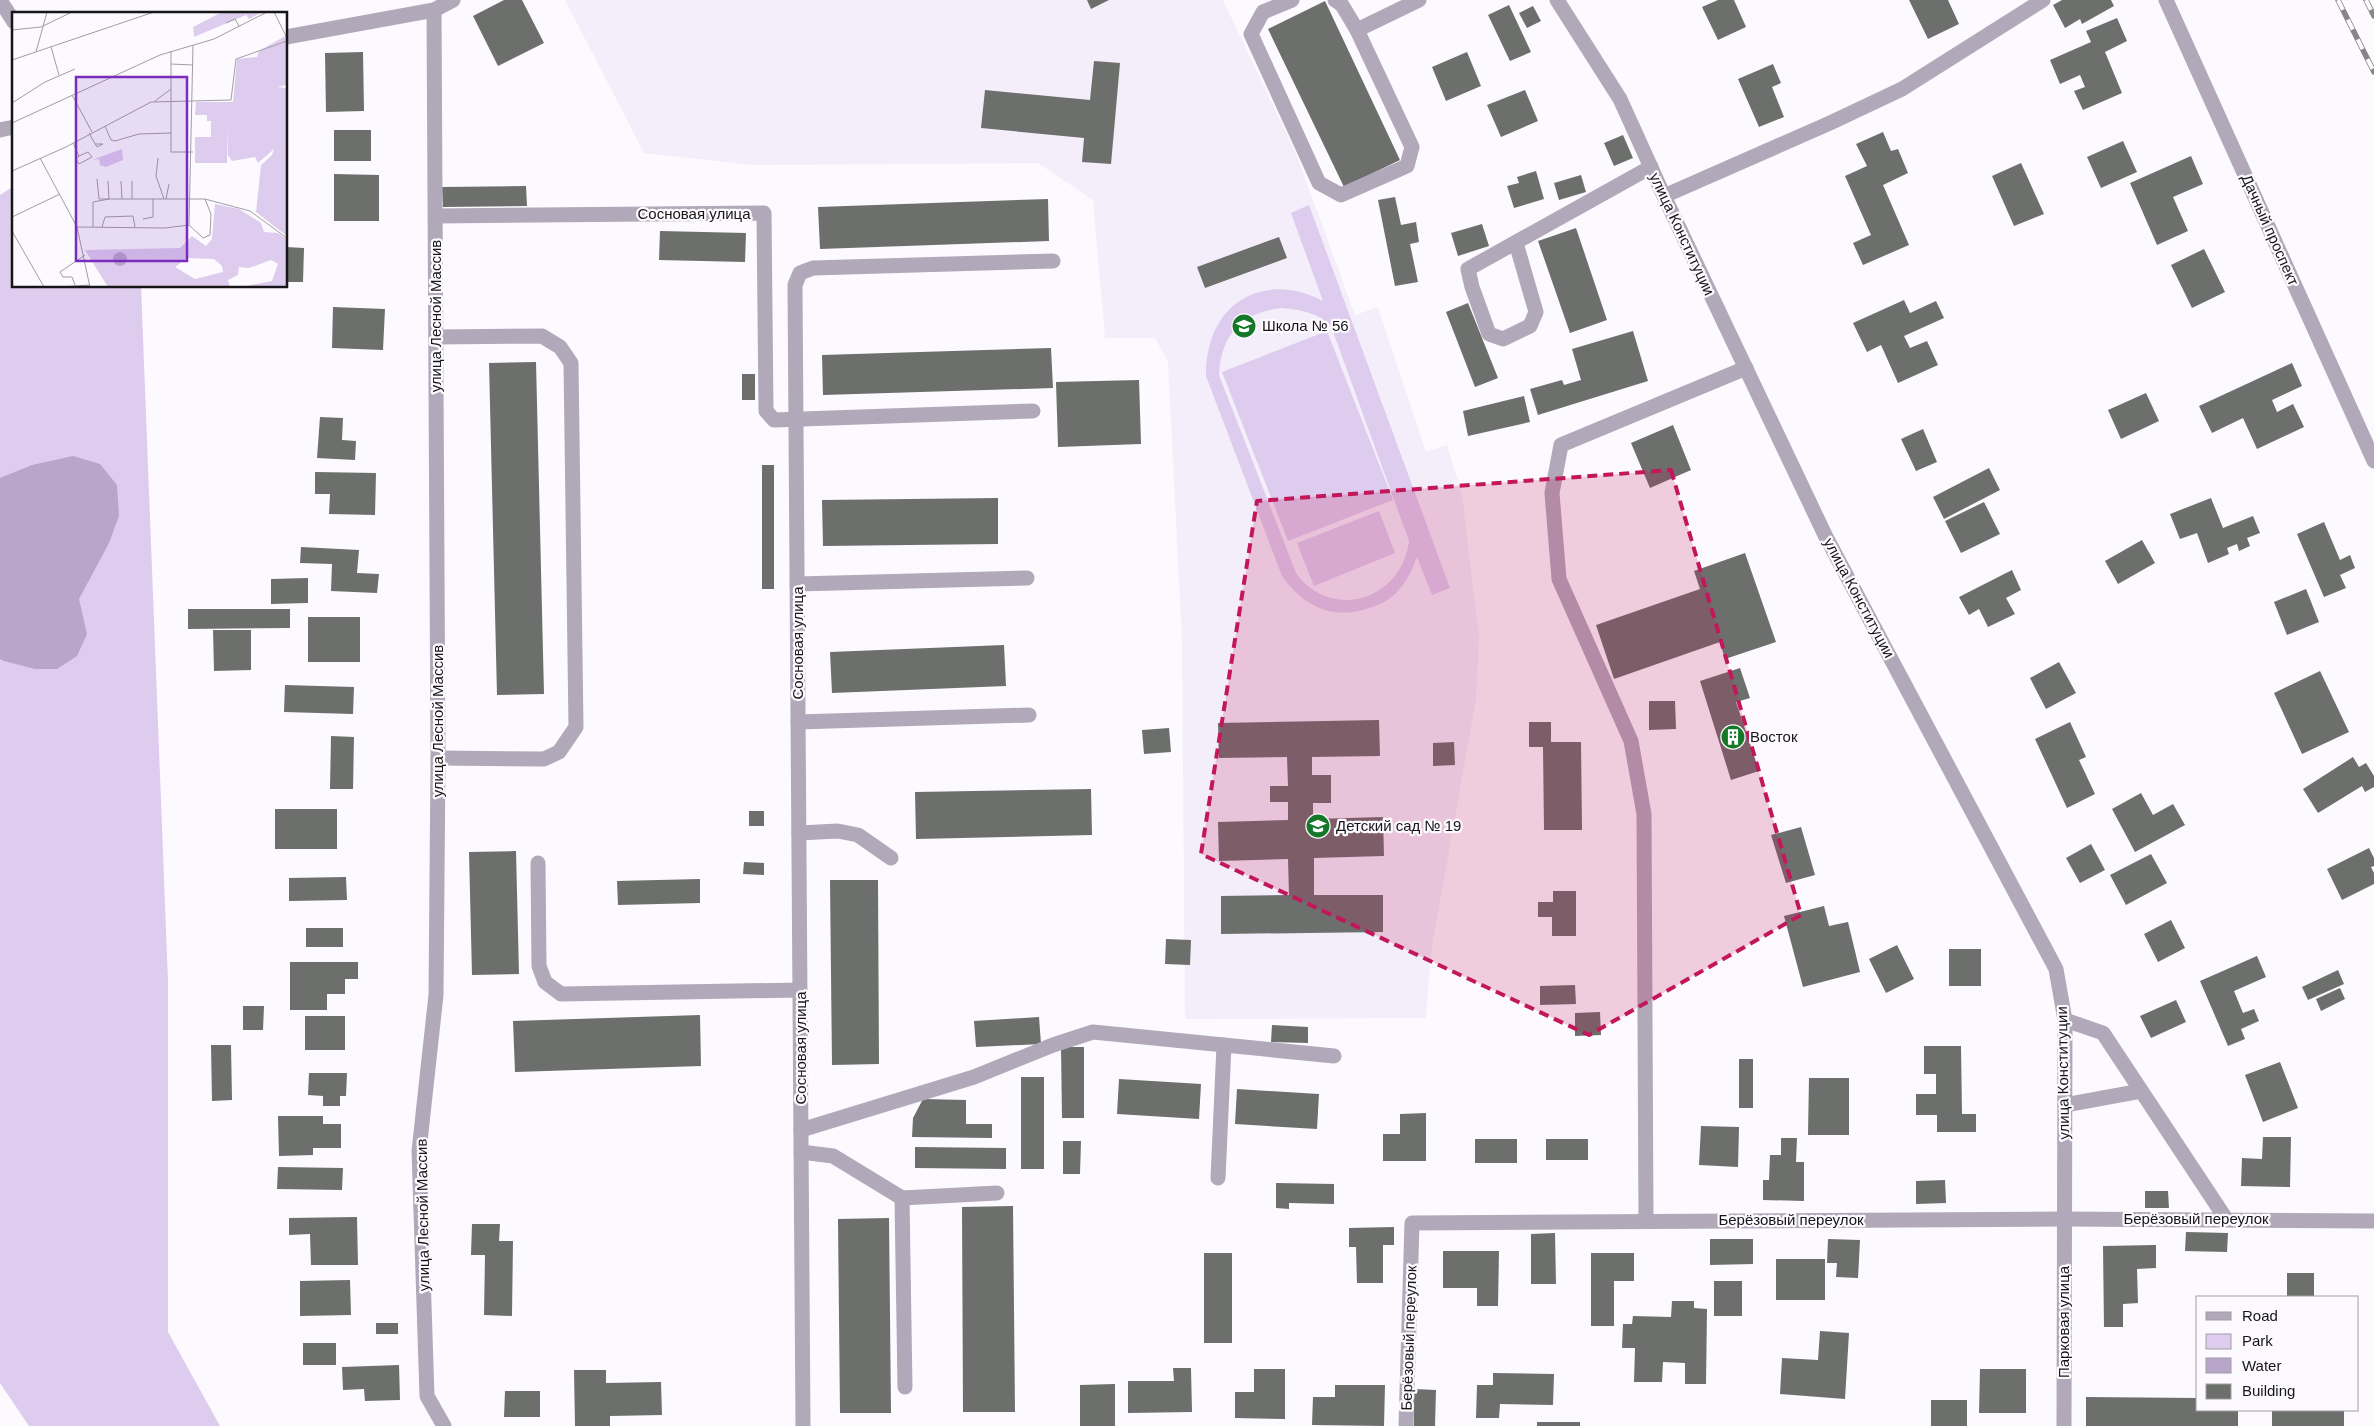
<svg xmlns="http://www.w3.org/2000/svg" width="2374" height="1426" viewBox="0 0 2374 1426" font-family="Helvetica,sans-serif">
	<style>
		.built { fill: #f3eef9 }
		.green { fill: #dce; fill-rule: evenodd }
		.water { fill: #b8a5ca }
		.building { fill: #6c6f6c }
		.lines { fill: none; stroke-linecap: round; stroke-linejoin: round }
		.minor { stroke: #b1a8b9; stroke-width: 15 }
		.rail-casing { stroke: #878588; stroke-width: 5.5 }
		.rail { stroke: #fcfafe; stroke-width: 4; stroke-dasharray: 11; stroke-linecap: butt }
		.marked { fill: #c2185b; fill-opacity: 0.2; stroke: #c2185b; stroke-width: 4; stroke-dasharray: 10 6; stroke-linejoin: round }
		.labels { text-anchor: middle; stroke-width: 4.5; stroke-linejoin: round; paint-order: stroke }
		.street-label { font-size: 15px; fill: #161517; stroke: #fcfafe }
		.poi-label { font-size: 15px; fill: #161517; stroke: #fcfafe; text-anchor: start }
		.inset-road { fill: none; stroke: #a09ea2; stroke-width: 1 }
		.view { fill: #7b2cbf; fill-opacity: 0.15; stroke: #7b2cbf; stroke-width: 2.5 }
		.inset-edge { fill: none; stroke: #161517; stroke-width: 2.5 }
	</style>
	<rect width="100%" height="100%" fill="#fcfafe"/>
	<polygon class="built" points="565,0 1223,0 1297,156 1355,315 1378,307 1426,452 1447,445 1462,494 1479,638 1476,699 1431,952 1426,1018 1185,1019 1182,641 1168,362 1155,338 1105,338 1093,200 1038,163 753,165 644,153"/>
	<g class="green">
		<polygon points="14,186 14,286 141,286 168,981 168,1332 220,1426 29,1426 0,1383 0,195"/>
		<path d="M1309,205L1450,588L1432,595L1417,557C1412,570 1406,583 1396,593C1388,601 1379,605 1369,608C1333,621 1303,606 1282,576L1206,376C1205,306 1260,269 1323,301L1291,213ZM1282,308C1302,310 1316,312 1331,326L1409,541C1402,600 1331,622 1296,573L1219,375C1221,334 1242,312 1282,308Z"/>
		<polygon points="1327,331 1393,500 1288,541 1222,372"/>
		<polygon points="1379,511 1395,553 1314,586 1297,543"/>
	</g>
	<polygon class="water" points="73,456 100,464 117,485 119,516 109,543 79,599 87,634 77,656 57,669 35,669 4,661 0,659 0,478 32,465"/>
	<g class="building">
		<polygon points="504,0 522,0 544,43 498,66 473,16"/>
		<polygon points="1087,0 1109,0 1091,9"/>
		<polygon points="1718,0 1734,0 1746,27 1718,40 1702,7"/>
		<polygon points="1909,0 1948,0 1959,24 1928,39"/>
		<polygon points="2062,0 2111,0 2114,6 2082,24 2080,19 2065,28 2053,5"/>
		<polygon points="1325,1 1400,160 1344,187 1268,29"/>
		<polygon points="1509,5 1531,52 1510,61 1488,15"/>
		<polygon points="1533,6 1541,21 1527,28 1519,13"/>
		<polygon points="2117,18 2127,41 2105,52 2122,93 2083,110 2074,91 2085,87 2080,75 2060,84 2050,60 2091,42 2086,31"/>
		<polygon points="363,52 364,111 326,112 325,53"/>
		<polygon points="1467,52 1481,86 1446,101 1432,67"/>
		<polygon points="1094,61 1120,63 1111,164 1082,162 1084,138 981,128 985,90 1090,100"/>
		<polygon points="1773,64 1781,83 1772,87 1784,117 1759,127 1738,79"/>
		<polygon points="1525,90 1538,121 1501,137 1487,105"/>
		<rect x="334" y="130" width="37" height="31"/>
		<polygon points="1883,132 1891,151 1898,149 1908,173 1883,185 1909,245 1863,265 1853,243 1871,235 1845,176 1867,166 1856,144"/>
		<polygon points="1623,135 1633,158 1614,166 1604,143"/>
		<polygon points="2123,141 2137,172 2101,188 2087,157"/>
		<polygon points="2191,156 2203,184 2173,197 2188,231 2157,245 2130,183"/>
		<polygon points="2021,163 2044,214 2014,226 1992,176"/>
		<polygon points="1536,171 1544,199 1514,208 1507,186 1519,183 1517,177"/>
		<polygon points="334,174 379,175 379,221 334,221"/>
		<polygon points="1581,175 1586,192 1559,200 1554,183"/>
		<polygon points="526,186 527,206 443,207 442,187"/>
		<polygon points="1395,197 1401,225 1416,222 1419,242 1410,244 1418,282 1395,286 1378,200"/>
		<polygon points="1048,199 1049,241 820,249 818,207"/>
		<polygon points="1482,224 1489,246 1458,256 1451,233"/>
		<polygon points="1576,228 1607,320 1570,333 1538,241"/>
		<polygon points="660,231 746,233 745,262 659,260"/>
		<polygon points="1279,237 1287,258 1205,288 1197,267"/>
		<polygon points="286,247 304,248 303,282 286,282"/>
		<polygon points="2204,249 2225,292 2192,308 2171,265"/>
		<polygon points="1904,300 1910,313 1936,301 1944,318 1904,336 1910,348 1927,341 1938,365 1898,383 1881,345 1867,352 1853,323"/>
		<polygon points="1468,303 1498,378 1475,387 1446,312"/>
		<polygon points="333,307 385,309 383,350 332,348"/>
		<polygon points="1633,331 1648,381 1538,415 1530,389 1562,380 1564,385 1581,380 1572,349"/>
		<polygon points="1051,348 1053,388 823,395 822,355"/>
		<polygon points="536,362 544,694 497,695 489,363"/>
		<polygon points="2292,363 2302,386 2272,400 2277,412 2293,404 2304,427 2257,449 2243,418 2212,433 2199,406"/>
		<rect x="742" y="374" width="13" height="26"/>
		<polygon points="1139,380 1141,444 1058,447 1056,382"/>
		<polygon points="2146,393 2159,421 2121,439 2108,410"/>
		<polygon points="1524,396 1530,422 1468,436 1463,411"/>
		<polygon points="320,417 343,418 342,440 356,441 355,460 317,458"/>
		<polygon points="1673,425 1691,470 1650,488 1631,443"/>
		<polygon points="1923,429 1937,462 1916,471 1901,439"/>
		<rect x="762" y="465" width="12" height="124"/>
		<polygon points="1989,468 2000,490 1944,519 1933,497"/>
		<polygon points="315,472 376,473 375,515 329,514 330,494 315,494"/>
		<polygon points="998,498 998,544 823,546 822,500"/>
		<polygon points="2211,498 2223,528 2253,516 2260,533 2247,538 2250,546 2239,551 2237,544 2227,548 2229,554 2208,563 2197,533 2180,539 2170,514"/>
		<polygon points="1984,502 2000,534 1961,553 1945,521"/>
		<polygon points="2324,522 2340,560 2350,555 2355,568 2340,575 2346,588 2324,597 2297,534"/>
		<polygon points="2142,540 2155,563 2118,584 2105,561"/>
		<polygon points="301,547 359,550 357,573 379,574 377,593 331,591 332,564 300,563"/>
		<polygon points="1745,553 1776,642 1725,659 1720,642 1614,679 1596,625 1700,589 1694,571"/>
		<polygon points="2012,570 2021,590 2006,598 2015,614 1988,627 1979,609 1969,615 1959,597"/>
		<polygon points="308,578 308,603 271,604 271,579"/>
		<polygon points="2306,589 2319,622 2287,635 2274,602"/>
		<polygon points="188,609 290,609 290,628 188,629"/>
		<rect x="308" y="617" width="52" height="45"/>
		<polygon points="213,630 251,630 251,670 214,671"/>
		<polygon points="1004,645 1006,686 832,693 830,652"/>
		<polygon points="2059,662 2076,693 2046,709 2030,678"/>
		<polygon points="1740,668 1750,698 1736,702 1759,771 1731,780 1700,681"/>
		<polygon points="2320,671 2349,732 2302,754 2274,693"/>
		<polygon points="285,685 354,687 353,714 284,712"/>
		<polygon points="1649,701 1675,701 1676,729 1649,730"/>
		<polygon points="1379,720 1380,756 1312,757 1312,775 1331,775 1331,803 1313,803 1313,819 1383,817 1384,856 1314,858 1314,895 1383,895 1383,932 1221,934 1221,896 1289,895 1288,859 1219,861 1218,822 1288,820 1288,802 1270,802 1270,786 1288,786 1287,757 1219,758 1218,723"/>
		<polygon points="1529,722 1551,722 1551,742 1581,742 1582,830 1544,830 1543,747 1529,747"/>
		<polygon points="2070,722 2086,757 2079,760 2095,794 2067,808 2035,739"/>
		<polygon points="1169,728 1171,752 1144,754 1142,730"/>
		<polygon points="331,736 354,737 353,789 330,789"/>
		<polygon points="1454,742 1455,765 1433,766 1433,743"/>
		<polygon points="2353,757 2359,767 2366,763 2374,776 2374,787 2365,792 2362,786 2318,813 2303,789"/>
		<polygon points="1091,789 1092,835 916,839 915,792"/>
		<polygon points="2141,793 2153,815 2173,804 2185,825 2135,852 2112,809"/>
		<rect x="275" y="809" width="62" height="40"/>
		<rect x="749" y="811" width="15" height="15"/>
		<polygon points="1801,827 1815,875 1786,883 1771,835"/>
		<polygon points="2091,844 2105,870 2080,883 2066,858"/>
		<polygon points="2369,848 2374,858 2374,866 2371,867 2374,873 2374,884 2342,900 2327,869"/>
		<polygon points="516,851 519,974 472,975 469,852"/>
		<polygon points="2151,854 2167,883 2126,905 2110,875"/>
		<polygon points="744,862 764,863 764,875 743,874"/>
		<polygon points="346,877 347,900 289,901 289,878"/>
		<polygon points="700,879 700,903 618,905 617,881"/>
		<polygon points="830,880 878,880 879,1064 832,1065"/>
		<polygon points="1553,891 1576,891 1576,936 1552,936 1552,917 1538,917 1538,902 1553,902"/>
		<polygon points="1824,906 1829,926 1848,922 1860,972 1803,987 1784,916"/>
		<polygon points="2171,920 2185,948 2158,962 2144,934"/>
		<rect x="306" y="928" width="37" height="19"/>
		<polygon points="1166,939 1191,940 1190,965 1165,964"/>
		<polygon points="1897,945 1914,979 1886,993 1869,959"/>
		<rect x="1949" y="949" width="32" height="37"/>
		<polygon points="2257,956 2266,977 2234,991 2243,1013 2254,1009 2259,1021 2241,1029 2245,1039 2228,1046 2200,981"/>
		<polygon points="290,962 358,962 358,979 345,979 345,994 327,994 327,1010 290,1010"/>
		<polygon points="2338,970 2344,984 2308,1000 2302,987"/>
		<polygon points="1575,985 1576,1004 1540,1005 1540,986"/>
		<polygon points="2340,988 2345,999 2321,1011 2316,999"/>
		<polygon points="2176,1000 2186,1022 2151,1038 2140,1016"/>
		<polygon points="243,1006 264,1006 263,1030 243,1030"/>
		<polygon points="1600,1012 1601,1035 1575,1036 1575,1013"/>
		<polygon points="700,1015 701,1066 515,1072 513,1021"/>
		<rect x="305" y="1016" width="40" height="34"/>
		<polygon points="1039,1017 1041,1044 976,1047 974,1021"/>
		<polygon points="1272,1025 1308,1027 1308,1043 1271,1042"/>
		<polygon points="211,1045 231,1045 232,1100 212,1101"/>
		<polygon points="1924,1046 1961,1046 1962,1114 1976,1114 1976,1132 1937,1132 1937,1115 1916,1115 1916,1094 1936,1094 1936,1074 1924,1074"/>
		<polygon points="1061,1047 1084,1047 1084,1118 1062,1118"/>
		<rect x="1739" y="1059" width="14" height="49"/>
		<polygon points="2280,1062 2298,1108 2263,1122 2245,1075"/>
		<polygon points="309,1073 347,1073 346,1096 340,1096 340,1106 323,1106 323,1096 308,1095"/>
		<rect x="1021" y="1077" width="23" height="92"/>
		<polygon points="1809,1078 1849,1078 1849,1135 1808,1135"/>
		<polygon points="1119,1079 1201,1084 1199,1119 1117,1114"/>
		<polygon points="1237,1089 1319,1094 1317,1129 1235,1124"/>
		<polygon points="923,1099 966,1100 966,1124 992,1124 992,1138 912,1137 913,1118"/>
		<polygon points="1426,1113 1426,1161 1383,1161 1383,1134 1400,1134 1400,1114"/>
		<polygon points="278,1116 323,1116 323,1124 341,1124 341,1148 313,1148 313,1155 279,1156"/>
		<polygon points="1701,1126 1739,1127 1738,1167 1699,1165"/>
		<polygon points="2263,1137 2291,1137 2290,1187 2241,1186 2242,1158 2262,1159"/>
		<polygon points="1781,1138 1797,1138 1796,1162 1804,1162 1804,1201 1763,1200 1763,1180 1769,1180 1770,1155 1781,1155"/>
		<rect x="1475" y="1139" width="42" height="24"/>
		<rect x="1546" y="1139" width="42" height="21"/>
		<polygon points="1063,1141 1081,1141 1080,1174 1063,1174"/>
		<polygon points="915,1147 1006,1148 1006,1169 915,1168"/>
		<polygon points="278,1167 343,1168 342,1190 277,1189"/>
		<polygon points="1945,1180 1946,1203 1916,1204 1916,1181"/>
		<polygon points="1276,1183 1334,1184 1334,1204 1289,1203 1289,1209 1276,1208"/>
		<polygon points="2145,1191 2168,1191 2169,1208 2145,1208"/>
		<polygon points="1013,1206 1015,1412 963,1412 962,1207"/>
		<polygon points="357,1217 358,1265 311,1265 310,1234 289,1235 289,1218"/>
		<polygon points="889,1218 891,1413 840,1413 838,1219"/>
		<polygon points="472,1224 500,1224 499,1241 513,1241 512,1316 484,1315 485,1255 471,1255"/>
		<polygon points="1394,1227 1394,1245 1383,1245 1383,1283 1357,1283 1356,1247 1349,1247 1349,1228"/>
		<polygon points="2186,1232 2228,1233 2227,1252 2185,1251"/>
		<polygon points="1555,1233 1556,1284 1531,1284 1531,1234"/>
		<polygon points="1710,1239 1753,1239 1753,1264 1710,1265"/>
		<polygon points="1828,1239 1860,1240 1858,1278 1836,1277 1837,1263 1827,1263"/>
		<polygon points="2156,1245 2156,1268 2137,1269 2138,1303 2123,1304 2123,1327 2104,1327 2103,1246"/>
		<polygon points="1443,1251 1499,1251 1498,1306 1477,1306 1477,1288 1443,1288"/>
		<rect x="1204" y="1253" width="28" height="90"/>
		<polygon points="1591,1253 1634,1253 1634,1281 1614,1281 1614,1326 1591,1326"/>
		<rect x="1776" y="1259" width="49" height="41"/>
		<rect x="2287" y="1273" width="27" height="24"/>
		<polygon points="350,1280 351,1315 300,1316 300,1281"/>
		<rect x="1714" y="1281" width="28" height="35"/>
		<polygon points="1672,1301 1694,1301 1694,1308 1707,1309 1706,1384 1685,1384 1685,1363 1663,1362 1662,1382 1634,1382 1635,1348 1622,1348 1623,1324 1632,1324 1633,1316 1671,1317"/>
		<rect x="376" y="1323" width="22" height="11"/>
		<polygon points="1820,1331 1849,1333 1845,1399 1780,1394 1782,1358 1818,1360"/>
		<rect x="303" y="1343" width="33" height="22"/>
		<polygon points="399,1365 400,1400 365,1401 364,1389 343,1390 342,1367"/>
		<polygon points="1173,1368 1191,1368 1192,1412 1128,1413 1128,1381 1174,1381"/>
		<polygon points="1254,1369 1285,1369 1285,1419 1235,1418 1235,1392 1254,1392"/>
		<polygon points="1980,1369 2026,1369 2026,1413 1979,1413"/>
		<polygon points="574,1370 606,1370 606,1383 661,1382 662,1415 610,1416 610,1426 575,1426"/>
		<polygon points="1493,1373 1554,1374 1553,1405 1500,1404 1499,1418 1476,1418 1477,1385 1493,1385"/>
		<polygon points="1115,1384 1115,1426 1080,1426 1080,1385"/>
		<polygon points="1335,1385 1385,1385 1384,1426 1312,1425 1313,1397 1335,1397"/>
		<polygon points="1414,1389 1436,1390 1435,1426 1414,1426"/>
		<polygon points="505,1391 540,1391 540,1417 504,1417"/>
		<polygon points="2086,1397 2198,1398 2198,1410 2238,1410 2238,1426 2086,1426"/>
		<rect x="1931" y="1400" width="36" height="26"/>
		<rect x="2272" y="1410" width="72" height="16"/>
		<rect x="1537" y="1422" width="43" height="4"/>
	</g>
	<g class="lines">
		<g class="minor">
			<polyline points="0,0 14,22"/>
			<polyline points="1292,0 1263,12 1251,34 1319,183 1341,195 1407,166 1412,147 1357,30 1419,0"/>
			<polyline points="1335,0 1342,5 1357,30"/>
			<polyline points="1557,0 1620,99 1664,196 1825,535 2056,969 2065,1020 2064,1426"/>
			<polyline points="2166,0 2374,461"/>
			<polyline points="434,10 438,758 436,995 419,1151 427,1396 444,1426"/>
			<polyline points="286,37 434,10 453,0"/>
			<polyline points="0,130 14,127"/>
			<polyline points="1664,196 1830,123 1902,89 2043,0"/>
			<polyline points="436,216 764,213 766,411 774,420 1033,411"/>
			<polyline points="1516,243 1536,312 1530,326 1503,339 1489,334 1472,287 1468,269 1651,167"/>
			<polyline points="436,337 542,336 560,347 571,363 576,727 559,752 544,759 438,758"/>
			<polyline points="797,584 1027,578"/>
			<polyline points="798,722 1029,715"/>
			<polyline points="799,833 838,831 858,835 891,858"/>
			<polyline points="538,863 539,966 545,982 561,994 800,990"/>
			<polyline points="2065,1020 2103,1033 2226,1219"/>
			<polyline points="2065,1105 2141,1091"/>
			<polyline points="801,1130 974,1077 1053,1045 1093,1032 1334,1056"/>
			<polyline points="801,1152 833,1156 902,1198 997,1193"/>
			<polyline points="1218,1178 1224,1045"/>
			<polyline points="902,1198 905,1387"/>
			<polyline points="1646,1221 1644,814 1631,741 1559,579 1552,493 1561,445 1746,368"/>
			<polyline points="803,1426 795,285 800,273 813,268 1053,261"/>
			<polyline points="1406,1426 1412,1223 2064,1219 2374,1221"/>
		</g>
		<defs>
			<g id="rail">
				<polyline points="2338,0 2374,72"/>
				<polyline points="2366,0 2374,16"/>
			</g>
		</defs>
		<use href="#rail" class="rail-casing"/>
		<use href="#rail" class="rail"/>
	</g>
	<path class="marked" d="M1671,470L1801,915L1589,1035L1201,854L1257,501Z"/>
	<defs>
		<symbol id="school-disc" viewBox="-11 -11 22 22"><circle r="9.5" fill="#157728" stroke="#fcfafe"/><path d="M0-5L7-2L0 1L-7-2ZM-4 1L0 2.5L4 1V4Q0 6-4 4Z" fill="#fff"/></symbol>
		<symbol id="building-disc" viewBox="-11 -11 22 22"><circle r="9.5" fill="#157728" stroke="#fcfafe"/><path d="M-4-6H4V6H1V3H-1V6H-4ZM-2.5-4.3h1.7v1.8h-1.7ZM.8-4.3h1.7v1.8H.8ZM-2.5-1h1.7V.8h-1.7ZM.8-1h1.7V.8H.8Z" fill="#fff"/></symbol>
	</defs>
	<g fill-rule="evenodd">
		<use href="#school-disc" x="1230" y="312" width="28" height="28"/>
		<use href="#building-disc" x="1719" y="723" width="28" height="28"/>
		<use href="#school-disc" x="1304" y="812" width="28" height="28"/>
	</g>
	<g class="labels">
		<g class="street-label">
			<text x="694" y="219">Сосновая улица</text>
			<text transform="translate(2270 230) rotate(66)" y="5">Дачный проспект</text>
			<text transform="translate(1682 234) rotate(65)" y="5">улица Конституции</text>
			<text transform="translate(436 316) rotate(-90)" y="5">улица Лесной Массив</text>
			<text transform="translate(1859 598) rotate(62)" y="5">улица Конституции</text>
			<text transform="translate(798 643) rotate(-90)" y="5">Сосновая улица</text>
			<text transform="translate(438 721) rotate(-90)" y="5">улица Лесной Массив</text>
			<text transform="translate(801 1048) rotate(-90)" y="5">Сосновая улица</text>
			<text transform="translate(2063 1073) rotate(-91)" y="5">улица Конституции</text>
			<text transform="translate(423 1215) rotate(-91)" y="5">улица Лесной Массив</text>
			<text x="2196" y="1224">Берёзовый переулок</text>
			<text x="1791" y="1225">Берёзовый переулок</text>
			<text transform="translate(2064 1322) rotate(-90)" y="5">Парковая улица</text>
			<text transform="translate(1409 1338) rotate(-88)" y="5">Берёзовый переулок</text>
		</g>
		<g class="poi-label">
			<text x="1262" y="331">Школа № 56</text>
			<text x="1750" y="742">Восток</text>
			<text x="1336" y="831">Детский сад № 19</text>
		</g>
	</g>
	<g transform="translate(12 12)">
		<rect width="275" height="275" fill="#fcfafe"/>
		<path d="M210,0H250L237,7L234,3L182,25L181,15ZM275,23V73L265,75L275,76V224L244,200L249,153L260,143L262,137L246,151L243,145L220,149L216,143V116L215,151H183V125H199V109H195V103H183L184,90H221L225,47L245,45L247,39ZM110,137L111,148L94,155L88,153L87,147L80,148ZM203,192L227,197L249,211L252,220L266,221L275,227V275H229L260,269L266,252L259,248L237,256L227,255L226,263L216,268L218,275H96L73,238L168,236L180,224L194,234L200,227ZM175,246L202,247L210,254L211,260L183,267L163,255Z" fill="#dce" fill-rule="evenodd"/>
		<path d="M101 247a7 7 0 1 1 14 0a7 7 0 1 1-14 0Z" fill="#b8a5ca"/>
		<path class="inset-road" d="M262,0L275,26M214,11L223,7L227,14M0,18L29,15L60,0M39,35L47,63M159,39V140H181M24,40L35,0M0,48L142,0M159,52L181,53M60,83L80,120M143,89L159,77M0,91L33,70L63,57M0,111L148,43L202,27L255,0M93,114L99,128L103,129L127,122L159,121M77,121L85,135L91,132H83M61,131L67,144L76,140L80,145L67,152L64,147L67,144M28,146L65,215L78,275M146,146L144,164L152,187M0,159L54,135L139,90L219,88L224,47L275,29M85,167L87,187H193L238,199L275,226M96,169L97,187M109,169L110,187M120,169V187M154,187L157,172M0,205L48,182M131,207L141,205V187M177,213L181,33M177,213L191,226L198,223L199,202L193,187M65,215L153,216L177,213M81,215V190L97,187M90,215L93,205L121,204L123,215M0,219L32,275M63,273L60,265H51L48,260L73,243M49,275L78,273"/>
		<path class="view" d="M64,65H175V249H64Z"/>
		<rect width="275" height="275" class="inset-edge"/>
	</g>
	<rect x="2196" y="1296" width="162" height="115" fill="#fcfafe" stroke="#a09ea2"/>
	<rect x="2206" y="1312" width="25" height="8" fill="#b1a8b9" stroke="#a09ea2"/>
	<text x="2242" y="1321" font-size="15" fill="#161517">Road</text>
	<rect x="2206" y="1334" width="25" height="15" fill="#ddccee" stroke="#a09ea2"/>
	<text x="2242" y="1346" font-size="15" fill="#161517">Park</text>
	<rect x="2206" y="1358" width="25" height="15" fill="#b8a5ca" stroke="#a09ea2"/>
	<text x="2242" y="1371" font-size="15" fill="#161517">Water</text>
	<rect x="2206" y="1384" width="25" height="15" fill="#6c6f6c" stroke="#a09ea2"/>
	<text x="2242" y="1396" font-size="15" fill="#161517">Building</text>
</svg>
